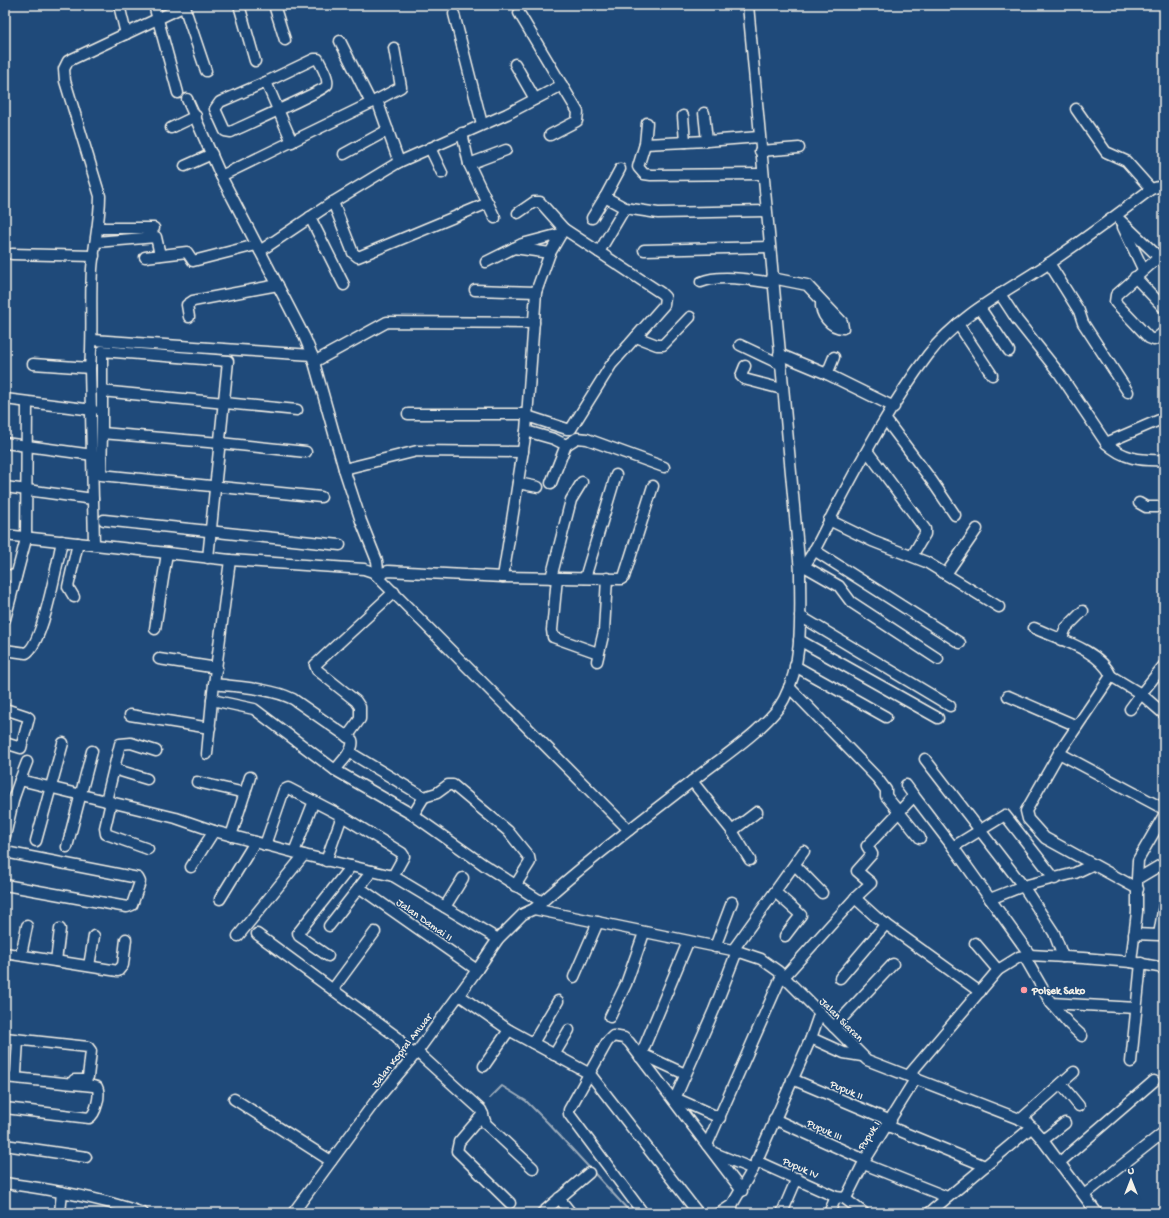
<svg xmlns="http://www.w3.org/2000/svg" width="1169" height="1218" viewBox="0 0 1169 1218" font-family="'Gochi Hand',sans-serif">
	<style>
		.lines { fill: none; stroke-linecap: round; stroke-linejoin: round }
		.stream { stroke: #9cacbb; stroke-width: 2 }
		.minor-casing { stroke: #f4f1e8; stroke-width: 13 }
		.minor { stroke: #1f4a7a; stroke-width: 10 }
		.poi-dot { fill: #ff9aa2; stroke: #1f4a7a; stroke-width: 1.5 }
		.labels { text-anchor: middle; stroke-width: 3; stroke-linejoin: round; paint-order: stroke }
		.street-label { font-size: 11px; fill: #f4f1e8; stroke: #1f4a7a }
		.poi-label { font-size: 11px; font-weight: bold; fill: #f4f1e8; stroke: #1f4a7a; text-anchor: start }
	</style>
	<rect width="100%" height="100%" fill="#1f4a7a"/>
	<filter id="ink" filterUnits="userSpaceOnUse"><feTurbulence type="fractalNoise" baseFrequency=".025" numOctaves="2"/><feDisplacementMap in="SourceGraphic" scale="8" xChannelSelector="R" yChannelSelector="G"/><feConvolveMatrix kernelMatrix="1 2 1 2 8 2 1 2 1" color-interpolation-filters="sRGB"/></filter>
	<g filter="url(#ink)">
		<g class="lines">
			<polyline class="stream" points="490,1098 502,1086 526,1101 548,1123 631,1213"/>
			<defs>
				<g id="minor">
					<polyline points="119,5 126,34"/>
					<polyline points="154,5 178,93"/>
					<polyline points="239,5 255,61"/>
					<polyline points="274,5 285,40"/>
					<polyline points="184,6 206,71"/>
					<polyline points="519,13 578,112 577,121 550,135"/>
					<polyline points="454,14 482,124"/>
					<polyline points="340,41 371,103"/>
					<path d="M314,59H318C321,66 329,77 327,85C325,90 243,126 231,132L225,131L215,109L220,102L266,82Z"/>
					<polyline points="515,64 535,99"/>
					<polyline points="266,82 292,142"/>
					<polyline points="187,99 221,176"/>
					<polyline points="377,100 401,87 394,48"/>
					<polyline points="1076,109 1106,152 1126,161 1151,189"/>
					<polyline points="704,113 707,141"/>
					<polyline points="683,116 685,142"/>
					<polyline points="647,123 645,144 638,167 644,174 651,175 762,174"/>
					<polyline points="171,128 196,116"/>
					<polyline points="462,133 469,164 495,218"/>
					<polyline points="645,144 707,141 759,137"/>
					<polyline points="430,148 442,173"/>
					<polyline points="760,151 799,148"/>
					<polyline points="344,154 388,130"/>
					<polyline points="469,164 506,150"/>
					<polyline points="185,166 212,154"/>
					<polyline points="605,197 620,169"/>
					<polyline points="333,202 353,253 358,257 488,203"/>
					<polyline points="310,217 344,285"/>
					<polyline points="592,218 605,197 625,208"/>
					<polyline points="1120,220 1164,262"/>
					<polyline points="1123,227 1143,269"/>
					<polyline points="98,228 154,228"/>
					<polyline points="564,229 599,252"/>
					<polyline points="96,242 156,237 160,255"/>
					<polyline points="514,248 550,253"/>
					<polyline points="644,250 769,247"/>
					<polyline points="260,251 221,176 377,100 399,162"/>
					<polyline points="12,254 94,256"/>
					<polyline points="145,257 187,252 193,261 256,245"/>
					<polyline points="1159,257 1116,295 1115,302 1149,338 1154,340 1164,332"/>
					<polyline points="486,262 522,244 560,234"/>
					<polyline points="1049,263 1079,311 1083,323 1128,392"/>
					<polyline points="1135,277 1164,308"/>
					<path d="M772,278L807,285L842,322L843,328C830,328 820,314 821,302"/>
					<path d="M701,282C720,274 753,280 773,283"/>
					<polyline points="475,290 536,292"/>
					<polyline points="1000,294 1017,320 1059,373 1106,443 1164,418"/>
					<polyline points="980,308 1009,351"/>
					<polyline points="189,317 187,305 193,301 278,285"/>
					<polyline points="958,324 992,375"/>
					<polyline points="636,337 657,345 663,345 690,317"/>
					<polyline points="93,340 312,355"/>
					<polyline points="740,345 780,364"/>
					<polyline points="779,354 827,374 894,407"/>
					<polyline points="314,362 387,322 534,323"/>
					<polyline points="33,364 90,368"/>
					<polyline points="745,366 741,376 744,379 782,389"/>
					<polyline points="827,374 834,357"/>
					<polyline points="101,391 297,410"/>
					<polyline points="5,399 93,410"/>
					<polyline points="408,414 527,414"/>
					<polyline points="527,416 567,429 571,429 611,365 664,305 665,297 661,293 599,252 625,208 658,213 766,211"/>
					<polyline points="886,420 932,481 955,515"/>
					<polyline points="526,431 554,439 566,445 551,483"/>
					<polyline points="102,433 102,351 228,361 208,558"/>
					<polyline points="5,443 93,455"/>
					<path d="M1106,443C1123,459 1141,461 1164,460"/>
					<polyline points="566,445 577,438 587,439 664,467"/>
					<polyline points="306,452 220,443 102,433 101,475 321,497"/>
					<polyline points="868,452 925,529 925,534 912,556"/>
					<polyline points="344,469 417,451 523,452"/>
					<polyline points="518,483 538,487"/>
					<polyline points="5,487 93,499"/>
					<polyline points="1139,503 1146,507 1164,507"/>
					<polyline points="104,520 340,545"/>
					<polyline points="829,520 872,541 926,562 999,607"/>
					<polyline points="5,535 230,560 364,569 373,572 629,830"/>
					<path d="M94,544L90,368C93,335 90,302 92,269C94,244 100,221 100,196L65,81L64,69L68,61L187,5"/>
					<polyline points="814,550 960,643"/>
					<polyline points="804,566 839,586 851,602 938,659"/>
					<path d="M800,571C817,551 827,523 840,500C866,451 894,400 928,355C958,315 1006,292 1048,264C1083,240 1117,215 1151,189L1158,187L1164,189"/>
					<polyline points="375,574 378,570 377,561 361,521 344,469 312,355 305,338 260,251 333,202 399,162 507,114 562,85"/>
					<polyline points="946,574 977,529"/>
					<polyline points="5,575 16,576"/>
					<polyline points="377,575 388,571 503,577 621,579 624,577 653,486"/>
					<polyline points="503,577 526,431 536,292 550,253 564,229 540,202 534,202 518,213"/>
					<polyline points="551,578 571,500 582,482"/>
					<polyline points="557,578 552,630 553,637 598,653"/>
					<polyline points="585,578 616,475"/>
					<polyline points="74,597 68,587 78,543"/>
					<polyline points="800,616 950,706"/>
					<polyline points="5,619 26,539 27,403"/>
					<path d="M1034,628C1058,639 1100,650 1111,676L1059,753L1026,811L1028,819L1045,838L1138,889"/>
					<polyline points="155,629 167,553"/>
					<polyline points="799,640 938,718"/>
					<polyline points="1061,640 1066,628 1083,611"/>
					<path d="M5,650L26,653C43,645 57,563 62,541"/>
					<polyline points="159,659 217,668"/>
					<polyline points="597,661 604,631 607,578"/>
					<polyline points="795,666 886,717"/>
					<polyline points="1111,676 1141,694 1164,665"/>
					<path d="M214,684C239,687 270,688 293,699L352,740C355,750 341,762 335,770"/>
					<polyline points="789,687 877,778 886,790 886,796 920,838"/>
					<polyline points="1008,696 1077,726"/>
					<polyline points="212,700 254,709 335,770 413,815 484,865 542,902"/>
					<polyline points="5,709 26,716 29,718 21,748 5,743"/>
					<polyline points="1130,709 1141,694 1164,714"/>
					<polyline points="130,715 210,728"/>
					<polyline points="347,737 360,719 360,707 356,701 317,670 315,665 394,592"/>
					<polyline points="349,752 424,797 437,793 448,785 453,785 508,831 529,857 530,862 515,886"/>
					<polyline points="1059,753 1164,809"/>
					<polyline points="207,754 212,700 230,560"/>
					<polyline points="925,759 1023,886 1054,933 1063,957"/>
					<polyline points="114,769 147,779"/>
					<polyline points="20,780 27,762"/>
					<polyline points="692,781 732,831 750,860"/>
					<polyline points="197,782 245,793"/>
					<polyline points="906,785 914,796"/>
					<polyline points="106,801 120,744 131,743 156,751"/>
					<polyline points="111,802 105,828 106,834 148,849"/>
					<polyline points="413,815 424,797"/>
					<polyline points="732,831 757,812"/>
					<polyline points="5,836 14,797 20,780 176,818 214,831 304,855 393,876 498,939"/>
					<polyline points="231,836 250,777"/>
					<polyline points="36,841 63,743"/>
					<polyline points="265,845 284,790 288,788 342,816 402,853 404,856 393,876"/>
					<polyline points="67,847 92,751"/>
					<polyline points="953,847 1005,815 1055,879"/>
					<polyline points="5,852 138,878 140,882 132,905 127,907 5,885"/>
					<polyline points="294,852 314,801"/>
					<polyline points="326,861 342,816"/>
					<polyline points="795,865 822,893"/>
					<polyline points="191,867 214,831"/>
					<polyline points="1137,879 1138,860 1164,815"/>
					<polyline points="360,888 477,970"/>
					<polyline points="775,892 801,915 785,936"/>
					<polyline points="855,898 871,883 857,871 872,854 867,846 914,796 953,847 1030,955"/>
					<polyline points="220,899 255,842"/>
					<polyline points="990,899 1023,886 1075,873 1092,865"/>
					<polyline points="445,907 463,878"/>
					<polyline points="534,909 737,951 761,959 778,971 867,1060 1027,1122 1041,1138 1097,1213"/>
					<polyline points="329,926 372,871"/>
					<polyline points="257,934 397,1037 404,1047 414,1054"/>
					<polyline points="1134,934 1159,935 1164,905"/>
					<polyline points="238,936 304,855"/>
					<polyline points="975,943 998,970"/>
					<polyline points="715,947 732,902"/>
					<polyline points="733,950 804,851"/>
					<polyline points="5,953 118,971 123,965 126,939"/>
					<polyline points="21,955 27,926"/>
					<polyline points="328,956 299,936 298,933 351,866"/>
					<polyline points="1024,956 1051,1003 1136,1008"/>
					<polyline points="56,961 60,929"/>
					<polyline points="1131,962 1137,912 1137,879 1164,863"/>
					<polyline points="89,966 94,936"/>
					<polyline points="574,977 598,922"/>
					<polyline points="784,977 855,898 876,917 980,992"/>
					<polyline points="840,978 886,924"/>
					<polyline points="333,989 375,932"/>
					<polyline points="459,995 509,1030 590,1074 698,1213"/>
					<polyline points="1051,1003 1069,1024 1082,1036"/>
					<polyline points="610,1017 626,984 644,933"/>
					<polyline points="834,1027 893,964"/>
					<polyline points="5,1038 88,1047 91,1051 88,1077 85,1080 74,1080"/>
					<polyline points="811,1038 844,1053 862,1056"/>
					<polyline points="533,1043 558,1001"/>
					<polyline points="417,1052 481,1110 486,1124 533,1168"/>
					<polyline points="642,1054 685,1074"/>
					<polyline points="554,1055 569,1030"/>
					<polyline points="640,1057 688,942"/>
					<polyline points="1131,1062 1141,963"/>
					<polyline points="484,1066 509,1030"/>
					<polyline points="16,1073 18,1040"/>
					<polyline points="909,1075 998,970 1019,957 1030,955 1083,958 1131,962 1164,968"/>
					<path d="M5,1077L93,1086L97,1087C101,1094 96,1114 89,1118L5,1108"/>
					<polyline points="792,1079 891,1121"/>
					<polyline points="1061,1084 1079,1106"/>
					<polyline points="675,1098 720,1118"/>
					<polyline points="234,1099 331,1161"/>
					<polyline points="674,1101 714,1010 737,951"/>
					<polyline points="483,1114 459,1142 457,1151 510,1203"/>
					<polyline points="774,1119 865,1160"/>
					<polyline points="1021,1119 1074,1072"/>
					<polyline points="888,1126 985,1166"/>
					<polyline points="1043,1140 1065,1123"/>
					<polyline points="5,1145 86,1157"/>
					<polyline points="707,1145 782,975"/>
					<polyline points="714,1153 753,1169"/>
					<polyline points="756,1161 836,1197 844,1198 847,1196 865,1160 916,1078"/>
					<polyline points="1060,1162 1154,1081"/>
					<polyline points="864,1164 947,1197"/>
					<path d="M5,1183C52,1190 98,1197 143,1213"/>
					<polyline points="1084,1195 1164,1132"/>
					<polyline points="559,1198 571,1213"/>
					<polyline points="844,1198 864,1213"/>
					<polyline points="60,1213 62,1192"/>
					<path d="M293,1213L374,1103L417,1052L477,970L498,939L523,914L534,909C586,862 642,820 696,778C721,758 770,726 784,699C804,661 800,613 800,571L748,5"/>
					<polyline points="542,1213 589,1173"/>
					<polyline points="643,1213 569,1114 569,1110 607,1042 613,1036 624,1038 629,1042 742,1191"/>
					<polyline points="720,1213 732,1205"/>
					<polyline points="732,1213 732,1205 753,1169 811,1038 820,1012"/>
					<polyline points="782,1213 797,1178"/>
					<polyline points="829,1213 836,1197"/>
					<polyline points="929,1213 1032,1127"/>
				</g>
			</defs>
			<use href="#minor" class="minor-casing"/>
			<use href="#minor" class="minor"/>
		</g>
	</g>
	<circle class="poi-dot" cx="1024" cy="990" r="4"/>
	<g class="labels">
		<g class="street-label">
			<text transform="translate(425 919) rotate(35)" y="4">Jalan Damai II</text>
			<text transform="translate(842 1019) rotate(45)" y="4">Jalan Siaran</text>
			<text transform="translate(401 1050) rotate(-52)" y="4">Jalan Kopral Anwar</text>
			<text transform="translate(847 1089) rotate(23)" y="4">Pupuk II</text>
			<text transform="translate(825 1129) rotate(24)" y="4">Pupuk III</text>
			<text transform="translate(868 1135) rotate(-57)" y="4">Pupuk I</text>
			<text transform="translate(801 1167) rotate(24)" y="4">Pupuk IV</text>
		</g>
		<g class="poi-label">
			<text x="1032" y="994">Polsek Sako</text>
		</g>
	</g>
	<rect width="1169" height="1218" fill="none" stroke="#1f4a7a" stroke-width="20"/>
	<rect x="10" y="10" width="1149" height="1198" fill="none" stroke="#f4f1e8" stroke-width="1.5" filter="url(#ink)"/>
	<g transform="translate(1131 1180)" stroke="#1f4a7a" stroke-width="3" paint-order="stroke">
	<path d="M0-3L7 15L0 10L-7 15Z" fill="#f4f1e8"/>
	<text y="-6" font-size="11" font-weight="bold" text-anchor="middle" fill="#f4f1e8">U</text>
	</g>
</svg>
